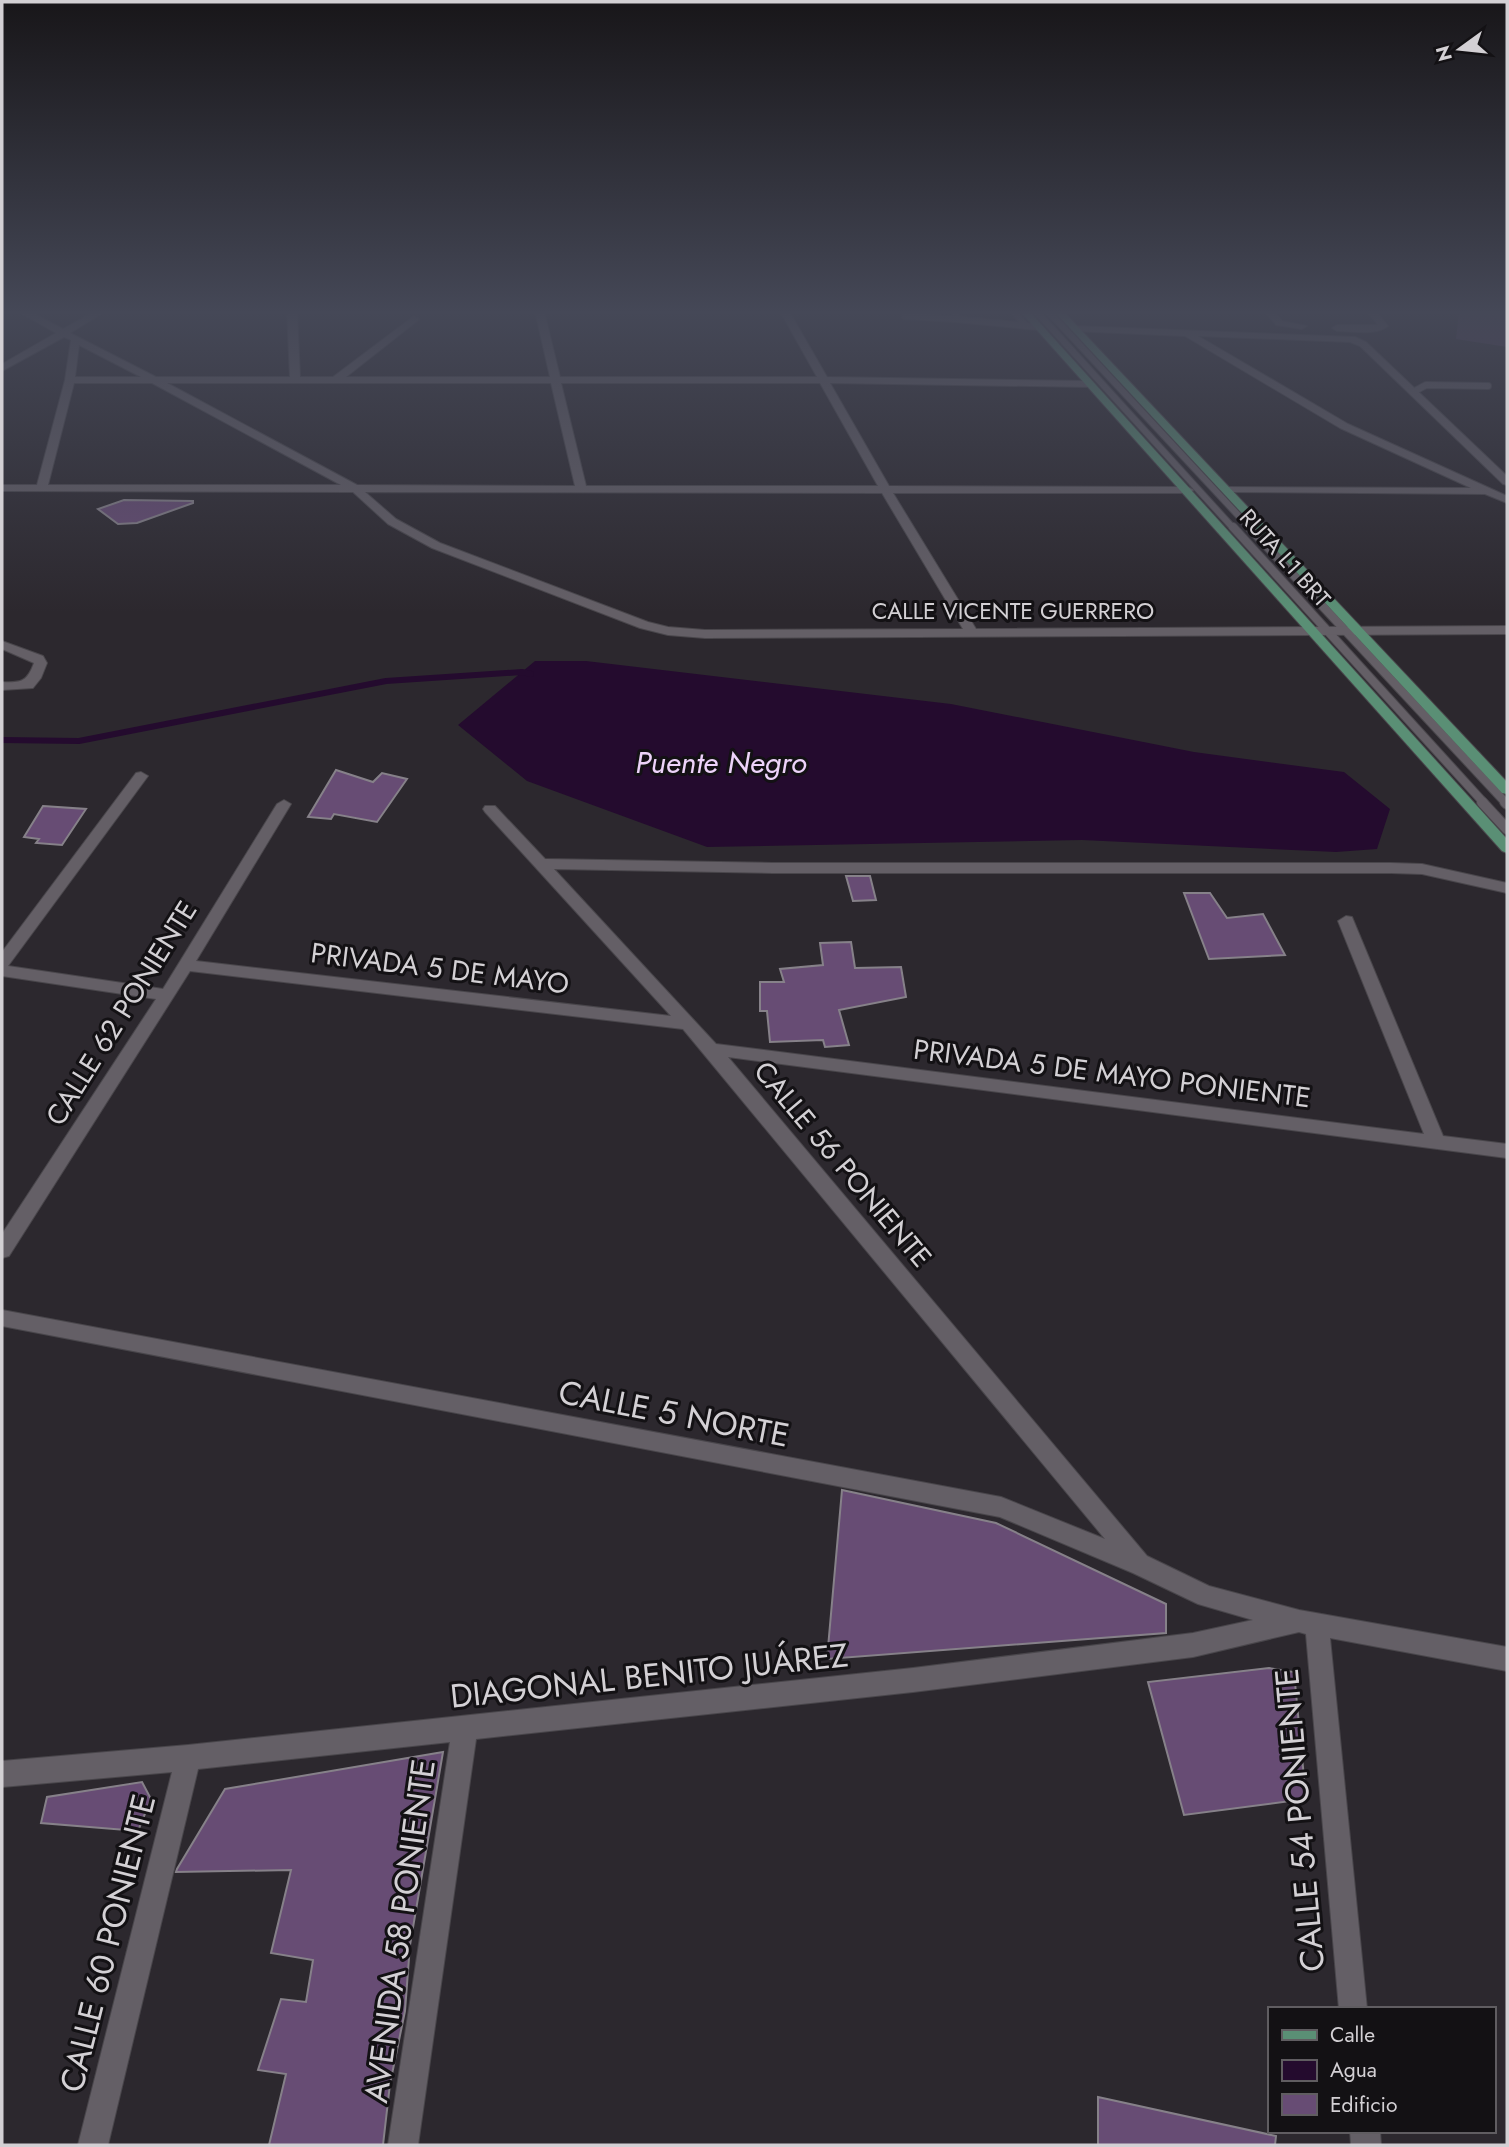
<svg xmlns="http://www.w3.org/2000/svg" width="1509" height="2147" viewBox="0 0 1509 2147" font-family="Jost,sans-serif">
	<style>
		.green { fill: #503b59 }
		.water { fill: #240b2e }
		.lines { fill: none; stroke-linecap: round; stroke-linejoin: round }
		.stream { stroke: #240b2e; stroke-width: 6 }
		.building { fill: #674c74; stroke: #868189; stroke-width: 2 }
		.lane-far2-casing { stroke: #49464b; stroke-width: 8 }
		.lane-far1-casing { stroke: #49464b; stroke-width: 10 }
		.lane-casing { stroke: #49464b; stroke-width: 12 }
		.street-casing { stroke: #49464b; stroke-width: 2 }
		.primary-casing { stroke: #49464b; stroke-width: 2 }
		.lane-far2 { stroke: #645f66; stroke-width: 6 }
		.lane-far1 { stroke: #645f66; stroke-width: 8 }
		.lane { stroke: #645f66; stroke-width: 10 }
		.street { fill: #645f66; fill-rule: evenodd }
		.primary { fill: #5a8f75; fill-rule: evenodd }
		.labels { text-anchor: middle; stroke-width: 6; stroke-linejoin: round; paint-order: stroke }
		.far-street-label { font-size: 23px; fill: #d3d0d4; stroke: #131114 }
		.street-label { font-size: 28px; fill: #d3d0d4; stroke: #131114 }
		.water-label { font-size: 30px; font-style: italic; fill: #edd3fa; stroke: #131114 }
		.near-street-label { font-size: 33px; fill: #d3d0d4; stroke: #131114 }
	</style>
	<rect width="100%" height="100%" fill="#2c282e"/>
	<polygon class="green" points="1459,311 1507,311 1507,347 1456,339"/>
	<polygon class="water" points="535,661 586,661 951,704 1194,752 1344,772 1390,809 1377,849 1336,852 1082,840 707,847 527,781 458,725"/>
	<g class="lines">
		<polyline class="stream" points="2,740 79,741 386,681 522,672 531,674"/>
	</g>
	<g class="building">
		<polygon points="124,500 193,501 193,503 137,523 118,524 98,509"/>
		<polygon points="336,770 373,782 382,773 407,779 377,822 334,814 331,819 308,817"/>
		<polygon points="43,806 86,809 62,845 36,843 39,839 24,837"/>
		<polygon points="846,876 870,876 876,900 853,901"/>
		<polygon points="1184,893 1210,893 1227,918 1263,914 1285,955 1209,959"/>
		<polygon points="851,942 855,968 901,967 906,997 839,1010 849,1045 825,1047 823,1040 770,1042 767,1011 760,1011 760,982 784,982 780,969 823,965 820,943"/>
		<polygon points="842,1490 996,1523 1166,1604 1166,1633 827,1659"/>
		<polygon points="1269,1668 1294,1672 1306,1799 1184,1815 1148,1682"/>
		<polygon points="443,1752 410,1945 405,2011 390,2084 383,2145 269,2145 286,2074 258,2070 281,1999 306,2002 313,1960 271,1953 291,1870 176,1872 177,1869 225,1789"/>
		<polygon points="142,1782 151,1799 138,1831 41,1823 47,1797"/>
		<polygon points="1098,2097 1276,2136 1275,2145 1098,2145"/>
	</g>
	<g class="lines">
		<defs>
			<g id="lane-far2">
				<polyline points="956,311 955,319 1038,327"/>
				<polyline points="1013,311 1026,326"/>
				<polyline points="1036,311 1234,529"/>
				<polyline points="1048,311 1251,529"/>
				<polyline points="905,316 955,319"/>
				<polyline points="1413,392 1426,385 1488,386"/>
			</g>
			<g id="lane-far1">
				<polyline points="1233,527 1484,803"/>
				<polyline points="1249,527 1506,803"/>
			</g>
			<g id="lane">
				<polyline points="1482,802 1507,829"/>
				<polyline points="1505,802 1507,804"/>
			</g>
			<g id="street">
				<path d="M17,311H29L63,329L95,311H106L70,333L156,377H290L287,311H297L300,377H333L414,316L419,319L417,321L346,377H550L535,311H544L560,377H817L780,311H789L827,377L1089,381L1094,384L1089,387L830,383L889,486L1188,487L1194,490L1188,493H893L976,629L1507,626V634L705,638L668,635L640,628L432,548L388,524L353,492L2,491V485H37L65,380L71,340L64,337L2,371V364L56,333ZM79,345L141,377H75ZM74,383H152L341,485H48ZM167,383H551L575,486L357,485ZM561,383H820L878,486H586ZM365,492L882,493L963,629L705,630L668,627L648,622L440,543L396,519Z"/>
				<polygon points="1265,311 1274,311 1282,321 1307,326 1302,329 1276,325"/>
				<path d="M1367,311H1376L1388,326C1376,336 1352,331 1337,331L1332,328L1337,325H1378Z"/>
				<polygon points="1075,326 1355,337 1366,342 1507,476 1507,485 1503,484 1360,346 1350,342 1198,336 1348,424 1507,496 1507,503 1485,494 1223,492 1223,488 1227,487 1471,488 1340,428 1185,336 1072,331 1072,327"/>
				<path d="M2,641L43,656L47,663L41,678L33,688L2,690V682C21,683 27,682 34,663L2,649Z"/>
				<polygon points="141,772 148,776 8,966 163,989 277,804 284,800 291,804 196,961 671,1016 485,812 483,809 485,806 495,806 545,859 773,863 1391,863 1422,864 1507,883 1507,893 1422,874 1391,873 773,873 554,869 716,1044 1424,1134 1338,921 1346,916 1352,917 1443,1136 1507,1144 1507,1158 728,1057 1147,1556 1209,1586 1299,1610 1507,1647 1507,1671 1330,1638 1367,2009 1339,2009 1306,1634 1299,1632 1193,1657 913,1692 476,1739 418,2145 388,2145 450,1742 198,1769 108,2145 78,2145 172,1772 2,1787 2,1761 188,1745 913,1668 1193,1633 1253,1620 1198,1604 1133,1573 1000,1517 2,1326 2,1310 1001,1497 1105,1539 683,1029 190,971 9,1256 2,1258 2,1234 156,999 2,976 2,952 136,773"/>
				<polygon points="1350,2131 1380,2131 1381,2145 1351,2145"/>
			</g>
			<g id="primary">
				<polygon points="1020,311 1029,311 1507,839 1507,853 1502,851"/>
				<polygon points="1054,311 1063,311 1507,782 1507,794 1502,793"/>
			</g>
		</defs>
		<use href="#lane-far2" class="lane-far2-casing"/>
		<use href="#lane-far1" class="lane-far1-casing"/>
		<use href="#lane" class="lane-casing"/>
		<use href="#street" class="street-casing"/>
		<use href="#primary" class="primary-casing"/>
		<use href="#lane-far2" class="lane-far2"/>
		<use href="#lane-far1" class="lane-far1"/>
		<use href="#lane" class="lane"/>
		<use href="#street" class="street"/>
		<use href="#primary" class="primary"/>
	</g>
	<linearGradient id="sky" x2="0" y2="1"><stop stop-color="#181619"/><stop offset="0.51" stop-color="#454857"/><stop offset="1" stop-color="#454857" stop-opacity="0"/></linearGradient>
	<rect width="1509" height="612" fill="url(#sky)"/>
	<g class="labels">
		<g class="far-street-label">
			<text transform="translate(1285 558) rotate(48)" y="8">RUTA L1 BRT</text>
			<text x="1013" y="619">CALLE VICENTE GUERRERO</text>
		</g>
		<g class="street-label">
			<text transform="translate(440 968) rotate(7)" y="10">PRIVADA 5 DE MAYO</text>
			<text transform="translate(121 1013) rotate(-58)" y="10">CALLE 62 PONIENTE</text>
			<text transform="translate(1112 1073) rotate(7)" y="10">PRIVADA 5 DE MAYO PONIENTE</text>
			<text transform="translate(843 1164) rotate(50)" y="10">CALLE 56 PONIENTE</text>
		</g>
		<g class="water-label">
			<text x="721" y="773">Puente Negro</text>
		</g>
		<g class="near-street-label">
			<text transform="translate(674 1413) rotate(11)" y="12">CALLE 5 NORTE</text>
			<text transform="translate(649 1675) rotate(-6)" y="12">DIAGONAL BENITO JUÁREZ</text>
			<text transform="translate(1299 1820) rotate(-95)" y="12">CALLE 54 PONIENTE</text>
			<text transform="translate(399 1931) rotate(-82)" y="12">AVENIDA 58 PONIENTE</text>
			<text transform="translate(107 1943) rotate(-76)" y="12">CALLE 60 PONIENTE</text>
		</g>
	</g>
	<rect width="1509" height="2147" fill="none" stroke="#d3d0d4" stroke-width="7"/>
	<rect x="1268" y="2007" width="228" height="126" fill="#131114" stroke="#605d61" stroke-width="2"/>
	<rect x="1282" y="2030" width="35" height="10" fill="#5a8f75" stroke="#605d61" stroke-width="2"/>
	<text x="1330" y="2042" font-size="21" fill="#d3d0d4">Calle</text>
	<rect x="1282" y="2060" width="35" height="21" fill="#240b2e" stroke="#605d61" stroke-width="2"/>
	<text x="1330" y="2077" font-size="21" fill="#d3d0d4">Agua</text>
	<rect x="1282" y="2094" width="35" height="21" fill="#674c74" stroke="#605d61" stroke-width="2"/>
	<text x="1330" y="2112" font-size="21" fill="#d3d0d4">Edificio</text>
	<g transform="translate(1460 49) rotate(255)" stroke="#131114" stroke-width="5" paint-order="stroke">
	<path d="M0-5L12 26L0 18L-12 26Z" fill="#d3d0d4"/>
	<text y="-10" font-size="19" font-weight="bold" text-anchor="middle" fill="#d3d0d4">N</text>
	</g>
</svg>
